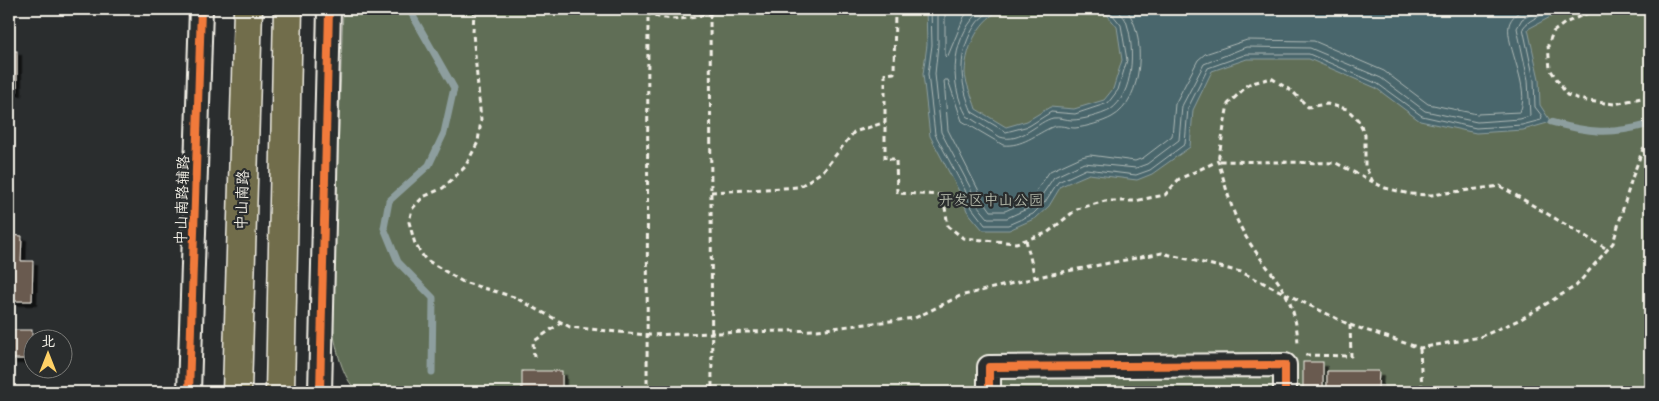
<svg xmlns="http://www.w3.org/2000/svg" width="1659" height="401" viewBox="0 0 1659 401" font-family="Sriracha,'LXGW WenKai TC',sans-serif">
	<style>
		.green { fill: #606e57; stroke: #aab0a0 }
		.water { fill: #48666c; stroke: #8d9e9e }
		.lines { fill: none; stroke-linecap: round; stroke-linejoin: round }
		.shore { stroke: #afb9b6; stroke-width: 1 }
		.stream { stroke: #8d9e9e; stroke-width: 7 }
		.building { fill: #695a50; stroke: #f4f1e8; filter: url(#shadow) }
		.minor-casing { stroke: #f4f1e8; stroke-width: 26 }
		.major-casing { stroke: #f4f1e8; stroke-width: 31 }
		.path { stroke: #f4f1e8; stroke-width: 3; stroke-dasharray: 5 4; stroke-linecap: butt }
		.minor { stroke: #2a2d2e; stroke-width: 22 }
		.major { stroke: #716d4b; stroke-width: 28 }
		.cycleway-casing { stroke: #2a2d2e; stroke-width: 11 }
		.cycleway { stroke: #f17a3a; stroke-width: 8 }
		.labels { text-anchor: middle; stroke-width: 4.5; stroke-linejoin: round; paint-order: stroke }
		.street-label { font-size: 15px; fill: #f4f1e8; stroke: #2a2d2e }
		.park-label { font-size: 15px; fill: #b1b6a7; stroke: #2a2d2e }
	</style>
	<defs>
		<filter id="shadow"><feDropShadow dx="4.5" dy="4.5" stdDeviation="0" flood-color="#0009"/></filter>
	</defs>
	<rect width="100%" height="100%" fill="#2a2d2e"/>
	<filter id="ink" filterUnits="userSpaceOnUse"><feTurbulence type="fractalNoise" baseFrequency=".02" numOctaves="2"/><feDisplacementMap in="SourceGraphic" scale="10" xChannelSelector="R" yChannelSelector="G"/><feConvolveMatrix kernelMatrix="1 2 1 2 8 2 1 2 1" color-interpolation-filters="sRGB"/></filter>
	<g filter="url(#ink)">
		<path class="green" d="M343,9H1650V392H358C341,377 337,349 332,327Z"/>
		<path class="water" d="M926,9H1004C980,17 966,47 965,72C965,83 973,98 976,109L1006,127L1027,121L1050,107L1074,109L1104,100L1113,89L1122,60L1117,27L1104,11L1099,9H1577L1578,11L1554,15L1528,29L1539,79L1540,105L1551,122L1523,130L1476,133L1420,121L1376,88L1309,59H1247L1212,71L1193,110L1190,147L1152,174L1137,180L1089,174L1061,186L1049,206L1036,218L1009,230H983L967,211L960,193L930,136L923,74L927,45Z"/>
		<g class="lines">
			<g class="shore">
				<path d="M931,9L932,45L928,74L935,134L965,190L972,208L985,225H1008L1033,214L1045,202L1058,182L1086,169L1136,175L1150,170L1185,144L1188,108L1208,68L1247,54H1309L1378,84L1422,116L1476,128L1522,125L1541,120L1542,116L1535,107L1534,80L1523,28C1529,18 1551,11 1562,9"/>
				<polyline points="938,9 938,45 935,74 941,132 970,187 977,205 988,218 1007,218 1029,208 1040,198 1054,177 1084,163 1136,168 1147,164 1179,140 1182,106 1204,64 1246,47 1310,48 1381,78 1425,111 1477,122 1520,119 1530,116 1528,80 1517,28 1522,19 1542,9"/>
				<polyline points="945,9 945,56 947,58 964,17 971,9"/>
				<path d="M983,9C952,33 947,83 967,116L1000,137C1021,144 1038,121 1053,118C1059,117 1067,120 1072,120C1082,120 1101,115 1110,110C1134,94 1135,49 1127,24C1126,18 1120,13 1116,9"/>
				<path d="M994,9C988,13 980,18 976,24C957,52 959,82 972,112L1006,132L1029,126L1051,112L1075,114L1108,103L1118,90L1127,60L1121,25L1108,9"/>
				<path d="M1126,9C1147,34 1144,100 1112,117C1103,122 1086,127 1075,128C1068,128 1059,124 1052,127C1036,134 1022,147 1003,145L962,121L948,80H944L948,130L984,201L991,211H1005L1025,202L1034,194L1050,171L1081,157L1090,155L1135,161L1143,158L1172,136L1175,104L1198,60L1205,54L1247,40L1314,41L1384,71L1428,104L1477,114L1520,112C1531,87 1505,46 1509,25C1511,17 1518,12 1525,9"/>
			</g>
			<g class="stream">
				<polyline points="409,9 454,88 444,133 429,165 389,201 384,228 398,262 433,298 432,372"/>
				<path d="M1551,122C1589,133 1611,135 1650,124"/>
			</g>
		</g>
		<g class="building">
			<rect x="9" y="51" width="8" height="40"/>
			<polygon points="9,235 22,236 21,261 33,261 32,301 9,301"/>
			<rect x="9" y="330" width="23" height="29"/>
			<rect x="1303" y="362" width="20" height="30"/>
			<rect x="522" y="371" width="40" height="19"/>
			<polygon points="1327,371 1379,371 1378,388 1327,388"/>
		</g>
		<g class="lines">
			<defs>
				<g id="minor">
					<polyline points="189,392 201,9"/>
					<polyline points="320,392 329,9"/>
					<polyline points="989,392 989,367 1285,365 1285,392"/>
				</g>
				<g id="major">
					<polyline points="237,392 248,9"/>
					<polyline points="280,392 288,9"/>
				</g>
			</defs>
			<use href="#minor" class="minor-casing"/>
			<use href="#major" class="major-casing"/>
			<g class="path">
				<polyline points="474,9 473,33 481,120 478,142 465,167 443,188 423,197 412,209 409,222 415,244 425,259 463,282 514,297 570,327 647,335 817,330 915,318 960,296 1047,275 1162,253 1241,272 1350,325 1420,348 1480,337 1521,319 1576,286 1613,243 1632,178 1643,149 1650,138"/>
				<path d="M638,9C660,23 696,21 719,9"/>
				<path d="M895,9L894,73L885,74V159H896L897,193L943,195L948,226L963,238L1016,243L1047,233L1077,209L1105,201H1134L1165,195L1179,179L1218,161C1225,182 1230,207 1240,226C1265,275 1297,285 1298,347"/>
				<polyline points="1597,9 1565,23 1553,32 1548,45 1550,69 1567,95 1587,101 1615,104 1650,96"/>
				<polyline points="710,13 712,392"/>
				<polyline points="1643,149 1650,154"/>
				<polyline points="1373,182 1336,163 1218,161 1228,104 1249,84 1271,78 1293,92 1308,107 1327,104 1347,109 1358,120 1365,135 1365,166 1373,182 1385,188 1410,194 1431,195 1500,186 1607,249"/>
				<polyline points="711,192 799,187 823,171 854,132 886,122"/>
				<polyline points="1026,240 1035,278"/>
				<polyline points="1420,348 1422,392"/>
				<polyline points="1305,355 1351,356 1350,325"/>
				<polyline points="534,357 533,342 562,322"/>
				<polyline points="647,392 648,15"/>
			</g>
			<use href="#minor" class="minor"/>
			<use href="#major" class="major"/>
			<defs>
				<g id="cycleway">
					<polyline points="189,392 201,9"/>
					<polyline points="320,392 329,9"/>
					<polyline points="989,392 989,367 1285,365 1285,392"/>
				</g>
			</defs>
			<use href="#cycleway" class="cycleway-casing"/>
			<use href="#cycleway" class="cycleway"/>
		</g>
	</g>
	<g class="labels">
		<g class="street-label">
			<text transform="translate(182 200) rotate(-88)" y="5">中山南路辅路</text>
			<text transform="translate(242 200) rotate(-88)" y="5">中山南路</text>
		</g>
		<g class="park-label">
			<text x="991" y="205">开发区中山公园</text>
		</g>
	</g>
	<rect width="1659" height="401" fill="none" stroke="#2a2d2e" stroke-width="30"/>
	<rect x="15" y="15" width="1629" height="371" fill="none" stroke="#f4f1e8" stroke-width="2" filter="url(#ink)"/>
	<g transform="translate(48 354)"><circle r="24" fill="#2a2d2e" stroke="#7b7b78"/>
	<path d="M0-4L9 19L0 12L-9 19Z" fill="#ffd166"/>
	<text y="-8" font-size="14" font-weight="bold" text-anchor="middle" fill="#f4f1e8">北</text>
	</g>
</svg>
